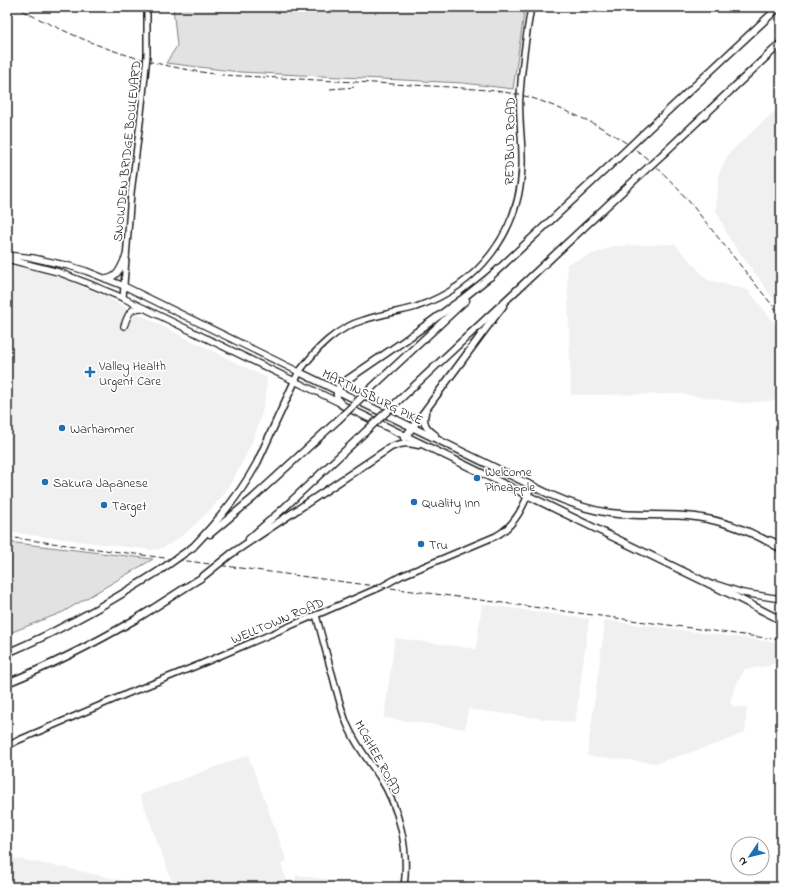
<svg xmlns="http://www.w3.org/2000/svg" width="788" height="894" viewBox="0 0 788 894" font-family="'Indie Flower',sans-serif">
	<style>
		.built { fill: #f0f0f0 }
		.green { fill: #e2e2e2; stroke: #7f7f7f }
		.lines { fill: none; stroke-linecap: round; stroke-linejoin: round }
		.secondary-casing { stroke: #1c1c1c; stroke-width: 8 }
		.primary-casing { stroke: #1c1c1c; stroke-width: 8 }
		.highway-casing { stroke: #1c1c1c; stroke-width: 9 }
		.secondary { stroke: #fff; stroke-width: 5 }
		.primary { stroke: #fff; stroke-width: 5.5 }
		.highway { stroke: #fff; stroke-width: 6 }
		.rail { stroke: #1c1c1c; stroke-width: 1; stroke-dasharray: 6 3; stroke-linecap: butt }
		.secondary-bridge-casing { stroke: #1c1c1c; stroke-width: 8; stroke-linecap: butt }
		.highway-bridge-casing { stroke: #1c1c1c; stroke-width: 9; stroke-linecap: butt }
		.secondary-bridge { stroke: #fff; stroke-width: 5 }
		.highway-bridge { stroke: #fff; stroke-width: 6 }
		.poi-dot { fill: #1f6fb2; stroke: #fff; stroke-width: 1.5 }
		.labels { text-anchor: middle; stroke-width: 3.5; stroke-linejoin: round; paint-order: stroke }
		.street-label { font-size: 13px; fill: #1c1c1c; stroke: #fff }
		.poi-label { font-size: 13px; fill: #1c1c1c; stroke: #fff; text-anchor: start }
	</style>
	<rect width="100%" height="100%" fill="#fff"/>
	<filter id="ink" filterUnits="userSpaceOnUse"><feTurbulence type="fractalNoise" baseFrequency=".025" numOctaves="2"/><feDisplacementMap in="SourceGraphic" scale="8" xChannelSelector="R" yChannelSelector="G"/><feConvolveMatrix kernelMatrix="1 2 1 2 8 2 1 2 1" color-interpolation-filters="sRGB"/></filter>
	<g filter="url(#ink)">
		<g class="built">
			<polygon points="781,110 781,309 729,238 716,210 719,173 729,153 775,111"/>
			<polygon points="675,244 707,280 748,290 781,331 781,400 743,403 682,394 571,395 567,264 614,246"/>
			<polygon points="14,266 39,271 61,278 107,297 136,313 267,378 266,394 260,420 252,442 241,465 232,481 222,497 210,510 186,533 170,544 160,549 151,550 7,532 7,344"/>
			<polygon points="482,604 589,619 575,723 468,709 465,729 384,718 395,638 476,649"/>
			<polygon points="604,620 781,643 781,661 768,666 750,669 745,669 736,685 730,701 731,704 734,707 747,707 745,732 732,738 720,743 657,763 587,756 604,630"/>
			<polygon points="248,755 287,861 281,864 287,881 282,887 174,887 140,795"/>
			<polygon points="7,857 61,867 149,886 150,887 7,887"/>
			<polygon points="296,875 382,887 294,887"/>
		</g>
		<g class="green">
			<polygon points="173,7 525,7 513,89 463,83 240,72 166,63 177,46"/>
			<polygon points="7,542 153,559 63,612 7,634"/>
		</g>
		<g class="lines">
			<defs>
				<g id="secondary">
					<polyline points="147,55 147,7"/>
					<polyline points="123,298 131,193 140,123 145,76"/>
					<path d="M299,372C316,349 336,328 364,320C381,314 399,312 416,307C478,286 520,232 522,166C523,142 518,118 520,94C522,65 526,36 531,7"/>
					<path d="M316,615C322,636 327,657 333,677C337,693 341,709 347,724C355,743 367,759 379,776C400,809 409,849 404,887"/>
					<path d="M7,746L19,740L129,693L201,664L311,617L321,613L381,587L401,576L496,536C516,525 524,505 532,485"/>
				</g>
				<g id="primary">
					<polyline points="7,255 33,258 69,266 86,271 124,286 299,372"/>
					<polyline points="7,259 58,272 87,283 123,298 342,404"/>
					<path d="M106,279C119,277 121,266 126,256"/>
					<path d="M124,326C128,316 129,307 143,308"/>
					<polyline points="770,540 781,545"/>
					<polyline points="715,584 743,593 781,599"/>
				</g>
				<g id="highway">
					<polyline points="642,135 779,7"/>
					<polyline points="664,153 781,43"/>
					<path d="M492,275L462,299L404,341L341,384C335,392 335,398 342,405L617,539L730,594L781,620"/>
					<polyline points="490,277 619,157"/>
					<polyline points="366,393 466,300"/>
					<polyline points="396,403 641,174"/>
					<path d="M425,413C422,424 427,429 435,435"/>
					<polyline points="404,438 413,427 481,335 503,306"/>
					<polyline points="210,534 253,498 338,420"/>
					<polyline points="249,539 284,508 365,432"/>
					<path d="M193,547C218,521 240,495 257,463L299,372L549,494C569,503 589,510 610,513C638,517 667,513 696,517C726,521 755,533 781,549"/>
					<path d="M231,554L391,447C401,443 408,442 418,445"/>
					<path d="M7,653C28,644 48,635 68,624C100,608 129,590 159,571"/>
					<path d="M7,683C52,665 95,643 136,619C158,606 179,591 201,578"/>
				</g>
			</defs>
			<use href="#secondary" class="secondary-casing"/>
			<use href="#primary" class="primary-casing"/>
			<use href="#highway" class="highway-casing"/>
			<use href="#secondary" class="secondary"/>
			<use href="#primary" class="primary"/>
			<use href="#highway" class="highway"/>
			<g class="rail">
				<path d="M14,7C44,21 75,37 106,48C145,62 182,70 223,75L450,87C473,89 497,90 520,95C535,98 549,104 563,110C583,118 602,127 620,139C648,156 671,180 692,205L781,316"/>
				<polyline points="330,89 357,87"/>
				<polyline points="7,537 781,640"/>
			</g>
			<defs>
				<polyline id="secondary-bridge" points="145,76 147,55"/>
				<g id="highway-bridge">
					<polyline points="619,157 642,135"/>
					<polyline points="641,174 664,153"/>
					<polyline points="338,420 366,393"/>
					<polyline points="365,432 396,403"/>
					<polyline points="159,571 193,547"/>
					<polyline points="201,578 231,554"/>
				</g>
			</defs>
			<use href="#secondary-bridge" class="secondary-bridge-casing"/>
			<use href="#highway-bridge" class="highway-bridge-casing"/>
			<use href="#secondary-bridge" class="secondary-bridge"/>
			<use href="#highway-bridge" class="highway-bridge"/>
		</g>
	</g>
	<g class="poi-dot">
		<path d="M88 366h4v4h4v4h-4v4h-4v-4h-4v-4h4z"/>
		<circle cx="62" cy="428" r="4"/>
		<circle cx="477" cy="478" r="4"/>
		<circle cx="45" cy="482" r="4"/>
		<circle cx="414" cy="502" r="4"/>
		<circle cx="104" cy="505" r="4"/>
		<circle cx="421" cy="544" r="4"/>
	</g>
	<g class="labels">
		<g class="street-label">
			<text transform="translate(509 141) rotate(-89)" y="5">REDBUD ROAD</text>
			<text transform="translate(126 151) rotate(-84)" y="5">SNOWDEN BRIDGE BOULEVARD</text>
			<text transform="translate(373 396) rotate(26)" y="5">MARTINSBURG PIKE</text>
			<text transform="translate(277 620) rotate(-23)" y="5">WELLTOWN ROAD</text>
			<text transform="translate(379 757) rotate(61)" y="5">MCGHEE ROAD</text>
		</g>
		<g class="poi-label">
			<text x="99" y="370">Valley Health<tspan x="99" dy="15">Urgent Care</tspan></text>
			<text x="70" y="433">Warhammer</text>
			<text x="485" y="476">Welcome<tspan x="485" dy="15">Pineapple</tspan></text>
			<text x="53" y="487">Sakura Japanese</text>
			<text x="422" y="507">Quality Inn</text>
			<text x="112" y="510">Target</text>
			<text x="429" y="549">Tru</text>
		</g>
	</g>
	<rect width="788" height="894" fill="none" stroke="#fff" stroke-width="24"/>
	<rect x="12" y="12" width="764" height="870" fill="none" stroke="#1c1c1c" stroke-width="1.5" filter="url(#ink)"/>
	<g transform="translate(750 856) rotate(235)"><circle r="19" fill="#ffffff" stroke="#a4a4a4"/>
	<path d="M0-3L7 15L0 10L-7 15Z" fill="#1f6fb2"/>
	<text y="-6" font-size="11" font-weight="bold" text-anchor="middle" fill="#1c1c1c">N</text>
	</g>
</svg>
